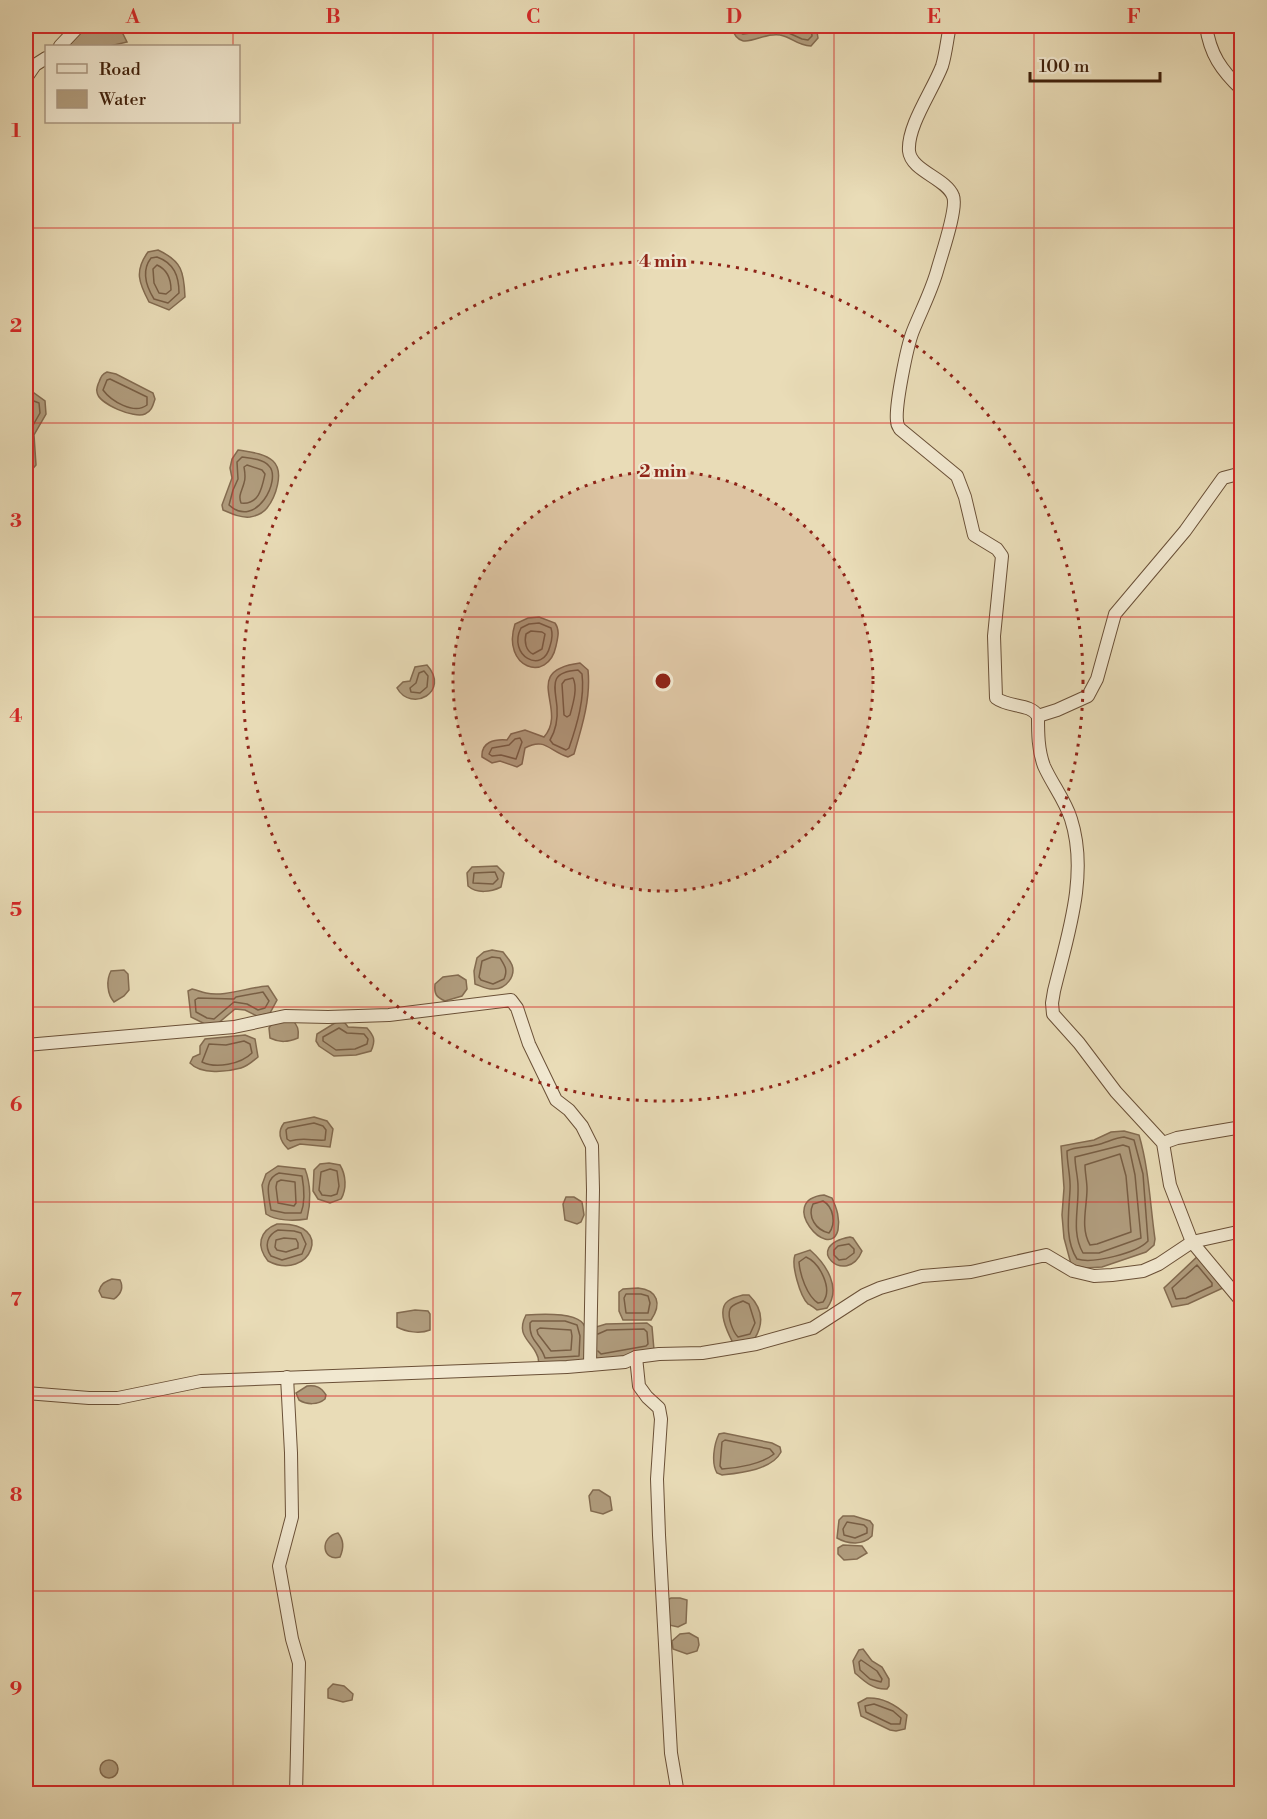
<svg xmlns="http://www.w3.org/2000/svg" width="1267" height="1819" viewBox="0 0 1267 1819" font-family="'Libre Bodoni',serif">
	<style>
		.water { fill: #b09c7d; stroke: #836b50; stroke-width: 1.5 }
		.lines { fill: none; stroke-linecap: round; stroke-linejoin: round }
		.shore { stroke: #785e44; stroke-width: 1.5 }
		.minor-casing { stroke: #6a5037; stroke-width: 14 }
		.minor { stroke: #f1e8d0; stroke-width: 12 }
		.grid { fill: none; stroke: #d62828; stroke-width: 1.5; stroke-opacity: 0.55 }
		.ring { fill: none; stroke: #8f2418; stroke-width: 3; stroke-dasharray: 3 6 }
		.centre { fill: #8f2418; stroke: #f1e8d0; stroke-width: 3 }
		.ring-label { font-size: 18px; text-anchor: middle; font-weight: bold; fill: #8f2418; stroke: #f1e8d0; stroke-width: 4.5; stroke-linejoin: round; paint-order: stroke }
		.neatline { fill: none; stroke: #d62828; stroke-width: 2 }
		.grid-label { font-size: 20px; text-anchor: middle; font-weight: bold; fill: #d62828 }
	</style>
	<rect width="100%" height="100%" fill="#e9dcb7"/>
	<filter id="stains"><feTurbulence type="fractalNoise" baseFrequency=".00333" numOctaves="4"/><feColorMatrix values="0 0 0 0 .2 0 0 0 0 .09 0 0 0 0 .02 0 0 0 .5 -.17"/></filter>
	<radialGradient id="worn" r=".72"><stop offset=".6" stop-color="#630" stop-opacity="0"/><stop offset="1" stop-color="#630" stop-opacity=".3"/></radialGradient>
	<g class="water">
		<polygon points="90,26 119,26 127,42 110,46 66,46 79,32"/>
		<path d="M731,26H816L818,38L811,46C796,45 792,37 780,35C760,31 740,56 731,26Z"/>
		<path d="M158,250C182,261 184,272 185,297L169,310L149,302C139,283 134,271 148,252Z"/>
		<path d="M107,372L116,374L153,393L155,399C153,405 152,411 145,414C135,419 98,404 97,392C96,390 98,384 99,382C101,377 102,374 107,372Z"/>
		<polygon points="26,391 34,393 45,401 46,414 34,435 36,465 30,472 26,474"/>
		<path d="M238,450C250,452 264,453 273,461C285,472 275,498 267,508C263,513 256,516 250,517C241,518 232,514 223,510L222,505L232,478L230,468L232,459Z"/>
		<path d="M539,617L555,623C560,630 558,637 556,646C548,684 501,668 515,624L528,618Z"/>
		<path d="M580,663L588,670C591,698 582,727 574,754L568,757C549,751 545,737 525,748L522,764L517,767L500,761L492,763L482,757C481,742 494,739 507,740L511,734L525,730L544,737C569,709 519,671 580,663Z"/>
		<path d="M427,665C451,692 411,713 397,688L403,682L410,681L415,667Z"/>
		<path d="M497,866L504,873L501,887C491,892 477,894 468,886L467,873L472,867Z"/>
		<path d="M492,950L503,952C506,956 510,960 512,965C516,976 506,989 494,989C488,990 481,986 475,984L474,971L477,958L484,952Z"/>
		<path d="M124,970L128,974L129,990L124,996L114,1002C107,994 106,980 111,971Z"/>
		<path d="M458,975L466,980L467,989L462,996L445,1001C436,997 434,994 435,984L443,977Z"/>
		<path d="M268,986L277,1000L270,1013L257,1016L245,1010L235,1009L216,1025L205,1024L191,1017L188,991L192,989C197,990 201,992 206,993C226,997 248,987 268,986Z"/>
		<path d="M292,1020C298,1025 299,1030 298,1038C288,1042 280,1043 270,1038L269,1028L273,1022Z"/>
		<path d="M338,1021L345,1023L348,1027L367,1028C374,1036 376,1040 371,1051L356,1055L334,1056L319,1046L316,1041L317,1034Z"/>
		<path d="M245,1035L255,1039L258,1057C253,1061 248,1066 241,1068C227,1072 201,1075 190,1063L193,1057L200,1054V1046L205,1039Z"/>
		<path d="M314,1117L327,1121L333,1129L330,1147L300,1144L288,1149C280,1141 277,1132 284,1123Z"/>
		<path d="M1124,1131L1139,1135C1149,1169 1150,1204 1155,1239L1154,1245L1146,1252L1102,1267L1085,1268L1071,1264L1064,1238L1062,1215L1064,1188L1061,1146L1094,1140L1111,1132Z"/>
		<path d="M329,1163L340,1165C346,1175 347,1189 341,1199L330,1203L318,1199L313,1191L314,1170L320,1164Z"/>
		<path d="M278,1166L305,1169C311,1184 311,1203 307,1219C294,1221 276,1221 266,1214L262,1185L266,1174Z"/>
		<path d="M824,1195L832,1198C837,1209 840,1218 838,1230C830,1263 775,1200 824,1195Z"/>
		<polygon points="566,1197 574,1197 582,1202 584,1215 581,1222 577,1224 565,1220 563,1204"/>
		<path d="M277,1224C337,1221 310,1283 268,1261C256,1246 259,1231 277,1224Z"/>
		<path d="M850,1237L853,1238L862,1251C847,1288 800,1246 850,1237Z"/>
		<path d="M810,1250C826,1264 842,1288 827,1308L817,1310C816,1309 809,1304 808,1304C800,1296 791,1265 795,1255Z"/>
		<polygon points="1199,1255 1223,1288 1188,1304 1172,1307 1164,1288"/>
		<path d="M112,1279L120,1280C124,1288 121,1294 114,1299L102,1297L99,1291C101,1283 105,1282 112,1279Z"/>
		<path d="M638,1288C658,1290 662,1304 651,1320H623L619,1311V1292L623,1289Z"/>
		<path d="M743,1295H749C762,1308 764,1323 755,1338L733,1343C728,1333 716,1310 728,1301C732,1298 739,1296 743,1295Z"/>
		<path d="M415,1310L428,1311L430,1314V1330C420,1334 406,1332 397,1327V1313Z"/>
		<path d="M526,1315C540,1314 580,1311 585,1327C588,1337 586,1350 585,1361L539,1364C538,1361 539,1358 537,1355C532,1341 515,1336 526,1315Z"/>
		<polygon points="647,1323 652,1327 654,1350 639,1354 596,1360 596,1327 606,1324"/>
		<path d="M307,1386C316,1385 321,1387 326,1395L325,1399C318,1405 307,1405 299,1400L296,1393Z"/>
		<path d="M724,1433L772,1443L780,1447L781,1452C772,1470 740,1473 722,1475L717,1473C711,1463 714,1444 719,1434Z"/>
		<polygon points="593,1490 599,1490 610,1497 612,1510 603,1514 591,1511 589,1496"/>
		<path d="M843,1516H854L870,1521L873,1525L872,1536C863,1545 849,1545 837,1538L839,1520Z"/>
		<path d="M338,1533C344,1540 344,1548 340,1557C322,1562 319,1537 338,1533Z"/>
		<polygon points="843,1545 862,1546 867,1553 857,1559 844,1560 838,1554 838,1548"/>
		<polygon points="671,1598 680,1598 687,1600 686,1623 678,1627 669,1625 667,1600"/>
		<polygon points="689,1633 698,1638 699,1645 697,1651 687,1654 673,1649 672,1641 680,1634"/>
		<path d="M863,1649L872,1661L882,1667L889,1679V1686L887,1689C873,1690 864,1681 855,1673L853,1661L859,1650Z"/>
		<polygon points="333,1684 344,1686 353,1694 352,1700 343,1702 328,1698 328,1689"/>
		<path d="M867,1698C883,1697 896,1705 907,1715L905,1729L896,1731L890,1730L861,1716L858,1703Z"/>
		<circle cx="109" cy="1769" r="9"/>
	</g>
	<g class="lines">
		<g class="shore">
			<polyline points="737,26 739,32 743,34 780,29 802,39 808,40 812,36 811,26"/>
			<path d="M157,257C174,263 179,276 179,293L168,303L154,299C146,286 141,271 151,258Z"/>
			<path d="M157,265C168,270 171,279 171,290L166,294L159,293L154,283L153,269Z"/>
			<path d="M110,379L147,397V405C134,415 111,401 103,390L107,380Z"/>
			<polyline points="26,398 39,403 40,413 28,434 30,462 26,468"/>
			<path d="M242,457C250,458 263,459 269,466C282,479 256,530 229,505L233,490L238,479L237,462Z"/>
			<path d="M247,465L262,470L265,474C262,488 259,505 241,503C238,495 242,491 244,483C246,478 245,473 244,467Z"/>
			<path d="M539,623L551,628C553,634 552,640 550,646C543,676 507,655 521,628L529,624Z"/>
			<path d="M531,631L542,632L545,634L542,649L533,654C526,651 524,642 526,634Z"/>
			<path d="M578,670L582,674C585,698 577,725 569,748L566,750L553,744L550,740C556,730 558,720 557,707C555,686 548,672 578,670Z"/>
			<polygon points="424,671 428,676 427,687 420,693 411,692 410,688 416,683 419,673"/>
			<path d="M573,678C578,688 573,704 570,715L567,717L564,715L562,684L565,680Z"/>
			<polygon points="520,738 522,742 516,759 501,755 492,756 489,754 492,748 509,745 515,739"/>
			<polygon points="495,872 498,879 493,884 473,883 474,873"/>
			<path d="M492,957L500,958C505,966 508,970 504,979L493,984L481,980L479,977L482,961Z"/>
			<polygon points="263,992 269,1001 265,1008 258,1010 247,1004 234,1002 214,1019 207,1018 196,1012 195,1000 198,998 234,999 236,997"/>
			<polygon points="339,1028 347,1033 364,1034 368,1039 367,1044 355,1049 336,1050 323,1041 323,1037"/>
			<path d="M244,1041L250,1044L252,1053C241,1064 216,1069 202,1062L209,1044L226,1045Z"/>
			<path d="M314,1123L323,1126L326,1130L325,1140C313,1141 303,1137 290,1141L287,1139L286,1130L288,1128Z"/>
			<path d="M1124,1137L1134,1140L1143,1174L1148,1241C1137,1253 1093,1264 1077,1259C1064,1239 1069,1212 1070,1190C1071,1177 1067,1164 1067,1151C1076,1146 1086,1148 1096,1145C1106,1143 1114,1138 1124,1137Z"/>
			<path d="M1123,1145L1129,1147L1135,1175L1141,1238L1099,1253H1083C1071,1232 1079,1209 1078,1186C1078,1177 1075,1167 1075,1157Z"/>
			<path d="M1120,1154L1126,1176L1131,1232L1097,1244L1090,1245C1080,1228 1087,1207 1087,1189C1087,1181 1085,1173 1085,1165Z"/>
			<polygon points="330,1169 337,1171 339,1186 337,1194 331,1196 322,1195 319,1190 321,1172"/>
			<path d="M279,1173L302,1176C304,1187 305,1203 301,1213H285L271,1210C269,1196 263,1179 279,1173Z"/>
			<polygon points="281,1180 295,1182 296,1203 294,1206 278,1203 276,1187 277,1182"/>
			<path d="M823,1201C834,1207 836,1224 829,1233C816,1230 807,1217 813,1204Z"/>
			<path d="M278,1230L294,1231L301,1233L306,1244L302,1254L282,1260L271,1256C264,1246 267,1235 278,1230Z"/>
			<polygon points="284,1238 296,1239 298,1243 298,1248 286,1252 277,1250 275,1247 276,1240"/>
			<polygon points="849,1244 854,1249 854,1253 846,1259 839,1260 834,1255 834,1250 838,1246"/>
			<path d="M806,1257C820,1263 833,1289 823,1302L818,1303C807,1296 800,1275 799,1262Z"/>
			<polygon points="1197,1265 1212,1283 1212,1286 1186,1298 1176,1299 1172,1288"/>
			<polygon points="626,1294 641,1294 648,1296 650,1303 648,1313 626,1313 624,1298"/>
			<path d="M743,1301L749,1304L755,1323L750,1334L738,1337C733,1332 727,1317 730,1309C732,1304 739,1303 743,1301Z"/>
			<path d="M532,1321H565L577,1325L580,1336L579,1356L545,1358C540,1342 529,1342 530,1323Z"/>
			<polygon points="540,1328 571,1330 572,1336 571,1350 551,1351 538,1334 537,1330"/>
			<polyline points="598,1351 601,1354 646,1346 648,1344 647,1332 644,1329 607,1330 598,1334"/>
			<path d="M725,1440L770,1449L774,1454C762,1464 738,1468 722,1469L720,1466L722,1442Z"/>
			<polygon points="847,1522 864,1525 867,1528 867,1533 855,1538 844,1535 843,1529"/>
			<polygon points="861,1660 877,1671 882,1679 881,1682 870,1679 860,1670 859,1662"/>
			<polygon points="874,1704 893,1711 901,1718 900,1724 891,1724 866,1712 865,1706"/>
		</g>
		<defs>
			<g id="minor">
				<path d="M950,26C947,39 946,53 942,66C933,90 907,126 909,151C911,171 946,178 953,196C958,208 941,256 937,271C931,292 921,311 913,331C907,346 895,406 897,421C897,425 898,426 900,429L957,476L965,497L974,535L997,549L1002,556L994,636L996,698C1009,708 1030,703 1038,716C1038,733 1038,750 1044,766C1052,784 1065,800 1071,819C1089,875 1067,937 1054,991L1052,1003L1053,1014L1079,1043L1116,1092L1163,1143L1170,1185L1192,1242L1242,1302"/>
				<path d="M1206,26C1210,54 1221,70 1242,90"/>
				<polyline points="60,46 79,26"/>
				<polyline points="26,78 35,65 46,58"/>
				<polyline points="1038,716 1057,710 1088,696 1097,679 1115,614 1185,531 1223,478 1242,473"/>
				<polyline points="26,1045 234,1027 285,1016 328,1017 389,1015 511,1000 517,1008 529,1044 556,1100 569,1110 582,1126 592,1146 593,1190 590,1365"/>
				<polyline points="1163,1143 1177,1138 1242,1127"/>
				<polyline points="636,1357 639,1386 647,1397 659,1408 661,1419 657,1479 659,1535 671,1753 678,1794"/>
				<polyline points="287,1377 291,1453 292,1517 279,1566 292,1639 299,1663 296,1794"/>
				<polyline points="26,1393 89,1398 118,1398 201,1381 567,1367 625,1362 636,1357 659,1354 702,1353 756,1344 813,1328 864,1295 880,1288 922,1276 971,1272 1046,1255 1073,1271 1094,1276 1112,1275 1143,1271 1159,1264 1192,1242 1242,1231"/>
			</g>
		</defs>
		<use href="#minor" class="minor-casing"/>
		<use href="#minor" class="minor"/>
	</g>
	<path class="grid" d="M233,26V46M433,26V1794M634,26V1794M834,26V1794M1034,26V1794M233,122V1794M26,228H1242M26,423H1242M26,617H1242M26,812H1242M26,1007H1242M26,1202H1242M26,1396H1242M26,1591H1242"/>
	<circle cx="663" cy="681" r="210" fill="#8f2418" fill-opacity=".12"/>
	<g class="ring">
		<circle cx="663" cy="681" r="210"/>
		<circle cx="663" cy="681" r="420"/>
	</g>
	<circle cx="663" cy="681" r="9" class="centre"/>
	<g class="ring-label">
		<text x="663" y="267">4 min</text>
		<text x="663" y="477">2 min</text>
	</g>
	<rect width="1267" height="1819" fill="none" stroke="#e9dcb7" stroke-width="66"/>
	<rect x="45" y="45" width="195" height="78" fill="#f1e8d0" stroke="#aa9882" stroke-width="1.5"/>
	<rect x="57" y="64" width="30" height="9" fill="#f1e8d0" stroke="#aa9882" stroke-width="1.5"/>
	<text x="99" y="75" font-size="18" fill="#40210c">Road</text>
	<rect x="57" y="90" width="30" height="18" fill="#b09c7d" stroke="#aa9882" stroke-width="1.5"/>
	<text x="99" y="105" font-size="18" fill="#40210c">Water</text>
	<path d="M1030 72v9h130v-9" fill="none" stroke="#40210c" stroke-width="3"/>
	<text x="1039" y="72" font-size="18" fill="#40210c" stroke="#f1e8d0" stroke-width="4.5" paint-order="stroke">100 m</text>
	<rect x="33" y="33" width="1201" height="1753" class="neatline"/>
	<g class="grid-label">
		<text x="133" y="23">A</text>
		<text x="333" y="23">B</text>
		<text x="533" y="23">C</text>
		<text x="734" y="23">D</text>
		<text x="934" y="23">E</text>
		<text x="1134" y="23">F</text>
		<text x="16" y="137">1</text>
		<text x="16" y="332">2</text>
		<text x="16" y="527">3</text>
		<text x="16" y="722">4</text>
		<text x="16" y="916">5</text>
		<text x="16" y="1111">6</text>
		<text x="16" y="1306">7</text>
		<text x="16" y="1501">8</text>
		<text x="16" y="1695">9</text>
	</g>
	<rect width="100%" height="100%" filter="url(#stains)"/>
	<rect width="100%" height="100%" fill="url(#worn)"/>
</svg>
